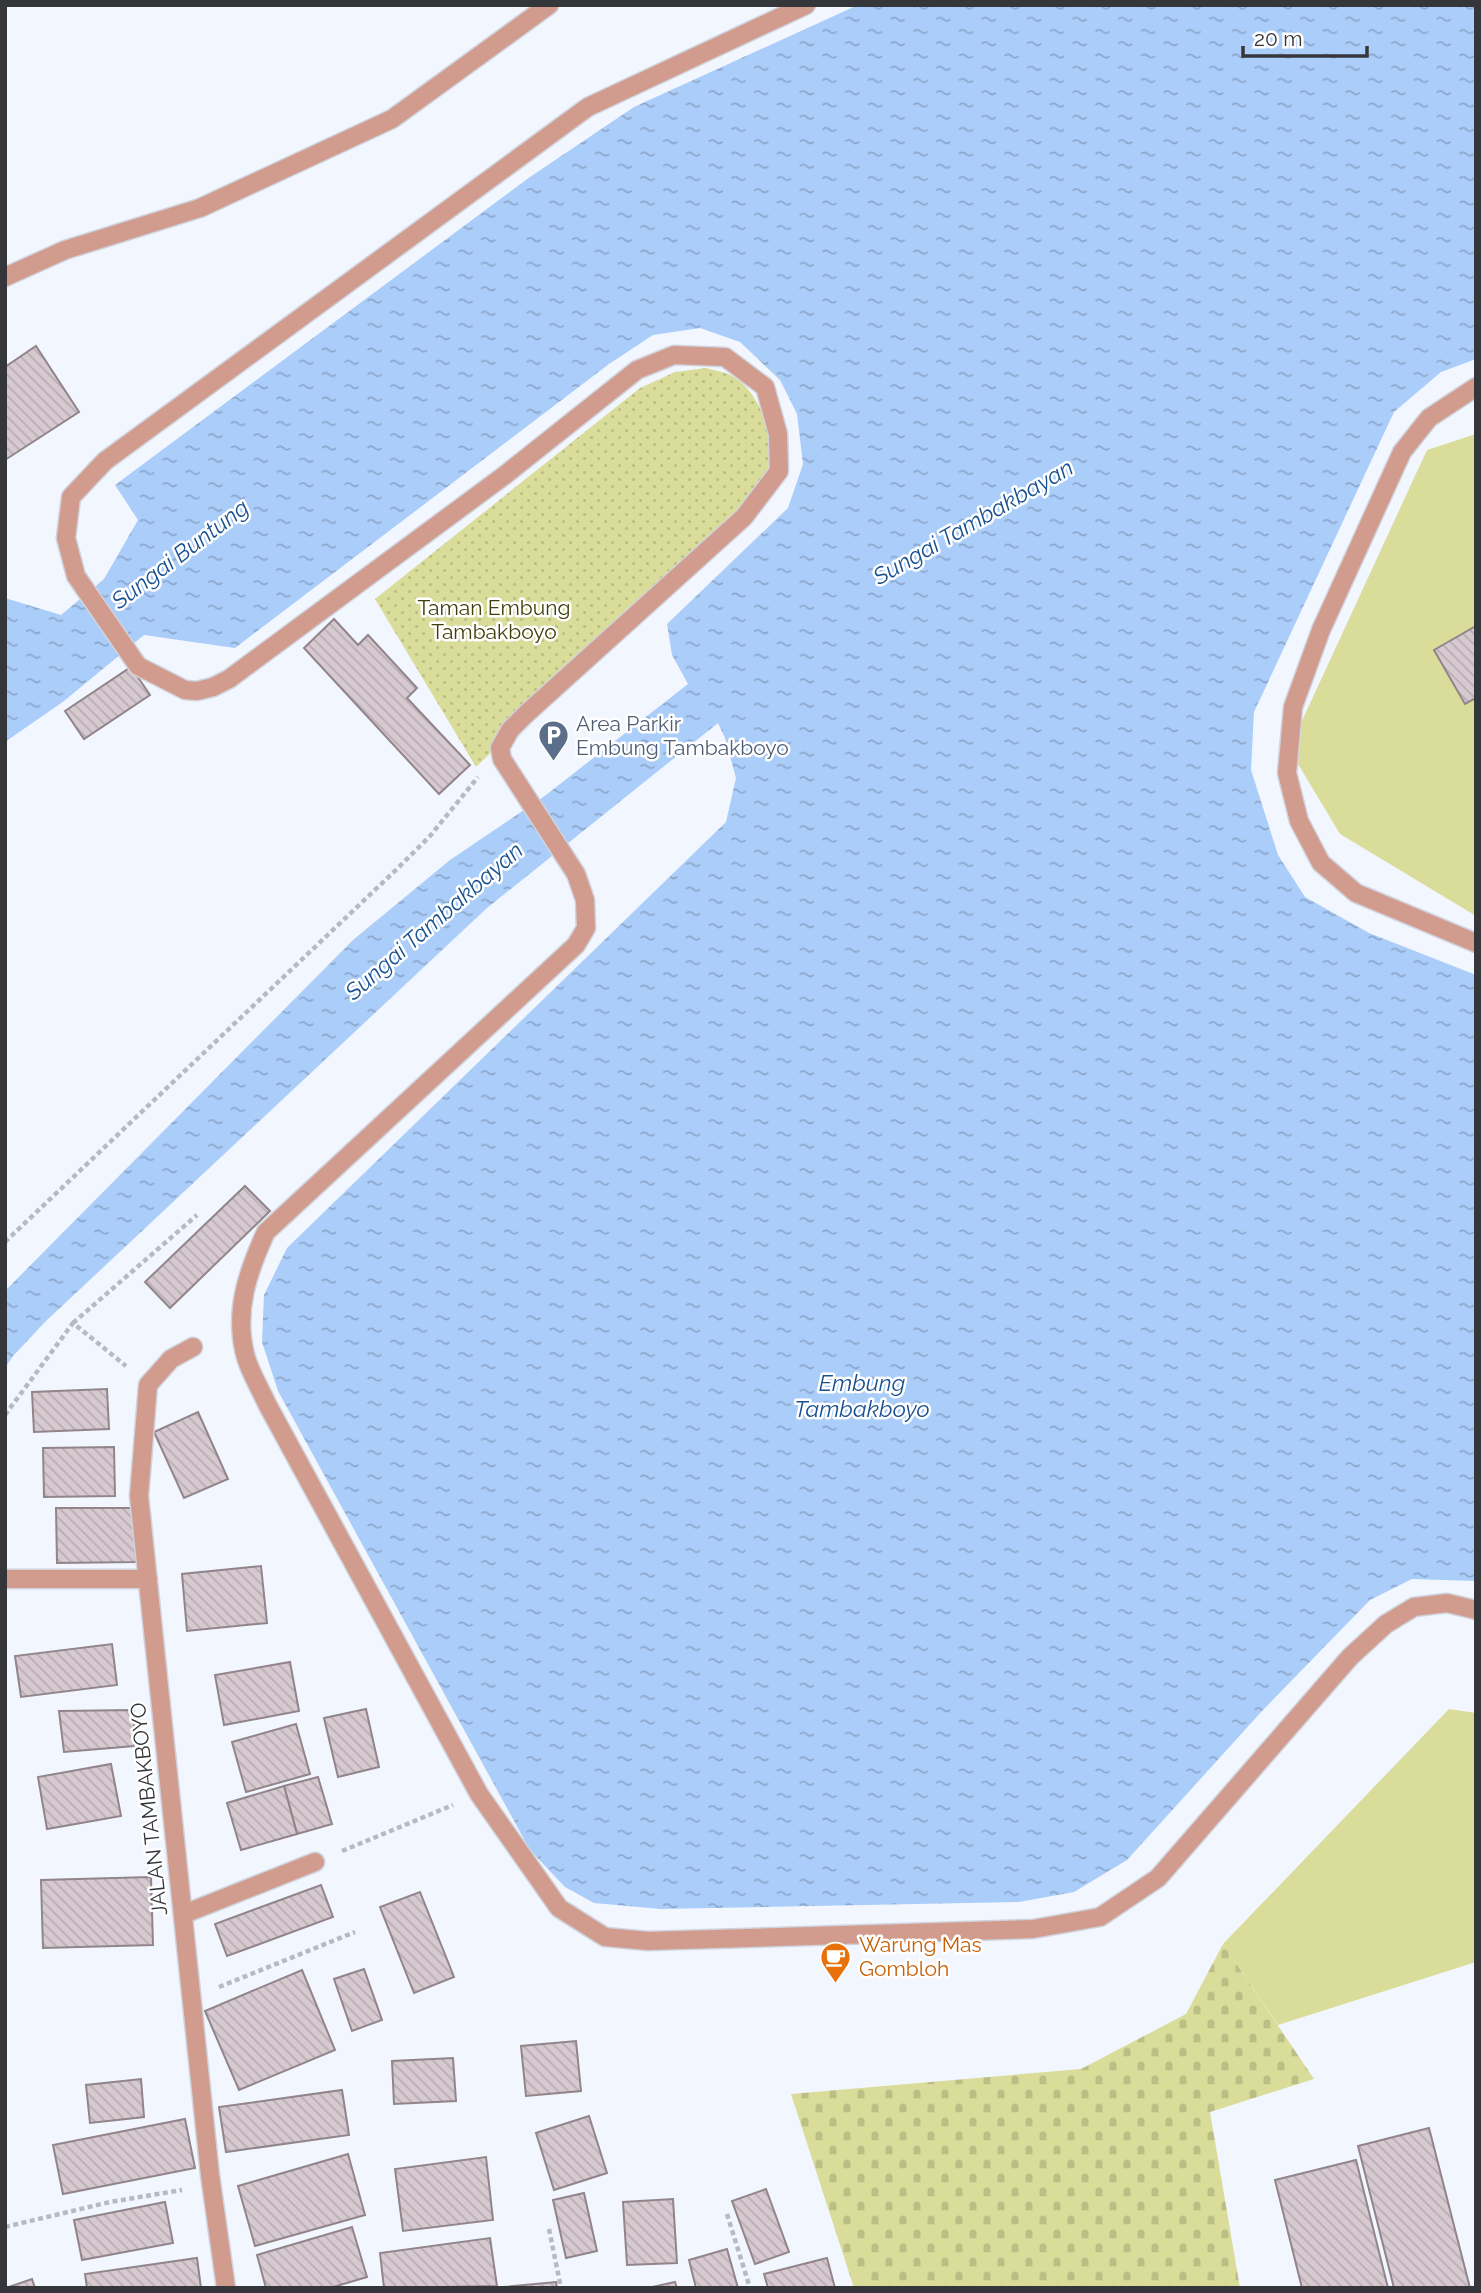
<svg xmlns="http://www.w3.org/2000/svg" width="1481" height="2293" viewBox="0 0 1481 2293" font-family="Raleway,sans-serif">
	<style>
		.green { fill: #d9dd99 }
		.cemetery { fill: url(#cemetery-stones) }
		.park { fill: url(#park-dots) }
		.water { fill: url(#water-ripples) }
		.building { fill: url(#building-back-hatch); stroke: #91858a; stroke-width: 2 }
		.lines { fill: none; stroke-linecap: round; stroke-linejoin: round }
		.service-casing { stroke: #d0d3dc; stroke-width: 21 }
		.minor-casing { stroke: #d0d3dc; stroke-width: 21 }
		.path { stroke: #b6bac1; stroke-width: 4.5; stroke-dasharray: 5 3.5; stroke-linecap: butt }
		.service { stroke: #d19c8e; stroke-width: 18 }
		.minor { stroke: #d19c8e; stroke-width: 18 }
		.labels { text-anchor: middle; stroke-width: 5; stroke-linejoin: round; paint-order: stroke }
		.park-label { font-size: 21px; fill: #3e3f0a; stroke: #fff }
		.service-label { font-size: 21px; fill: #4e5e75; stroke: #fff; text-anchor: start }
		.street-label { font-size: 21px; fill: #34363a; stroke: #fff }
		.food-label { font-size: 21px; fill: #c56008; stroke: #fff; text-anchor: start }
		.water-label { font-size: 23px; font-style: italic; fill: #195190; stroke: #fff }
	</style>
	<defs>
		<pattern id="cemetery-stones" width="16" height="16" patternUnits="userSpaceOnUse" patternTransform="scale(1.75)"><rect width="16" height="16" fill="#d9dd99"/><path d="M2 7V4a2 2 0 0 1 4 0v3zM10 15v-3a2 2 0 0 1 4 0v3z" fill="#bbbe85"/></pattern>
		<pattern id="park-dots" width="8" height="8" patternUnits="userSpaceOnUse" patternTransform="scale(1.75)"><rect width="8" height="8" fill="#d9dd99"/><path d="M2 2h.1M6 6h.1" fill="none" stroke="#bbbe85" stroke-width="1.8" stroke-linecap="round"/></pattern>
		<pattern id="water-ripples" width="26" height="14" patternUnits="userSpaceOnUse" patternTransform="scale(1.75)"><rect width="26" height="14" fill="#abcdf9"/><path d="M2 4q2-2 4 0t4 0M15 11q2-2 4 0t4 0" fill="none" stroke="#8ca7cb"/></pattern>
		<pattern id="building-back-hatch" width="6" height="6" patternUnits="userSpaceOnUse" patternTransform="scale(1.75)"><rect width="6" height="6" fill="#d6c9cf"/><path d="M-1 5l2 2M0 0l6 6M5-1l2 2" fill="none" stroke="#b8adb2"/></pattern>
	</defs>
	<rect width="100%" height="100%" fill="#f2f6ff"/>
	<g class="green">
		<polygon points="1476,434 1476,916 1340,834 1289,749 1427,450"/>
		<polygon points="1449,1709 1476,1713 1476,1962 1278,2025 1223,1944"/>
	</g>
	<polygon class="cemetery" points="1223,1944 1314,2079 1210,2112 1240,2288 854,2288 791,2094 1081,2069 1186,2014"/>
	<path class="park" d="M706,368C716,371 728,372 737,379C761,396 778,443 769,472C765,483 755,494 748,503L476,767L375,599L640,388L675,372Z"/>
	<polygon class="water" points="858,5 1476,5 1476,359 1441,372 1394,412 1254,712 1251,770 1278,855 1305,897 1369,933 1476,975 1476,1581 1412,1579 1370,1600 1262,1711 1127,1860 1074,1892 1019,1902 661,1909 594,1903 565,1887 530,1850 278,1391 262,1342 264,1295 287,1248 726,822 736,778 725,738 718,723 487,908 46,1321 13,1356 5,1368 5,1291 353,940 450,860 546,795 688,684 672,655 667,624 788,508 803,464 797,414 780,380 740,342 700,328 653,335 609,364 235,648 144,635 64,701 5,742 5,598 61,615 104,579 138,520 115,485 530,177 634,107"/>
	<g class="building">
		<polygon points="36,346 79,412 5,460 5,367"/>
		<polygon points="334,619 358,645 368,635 417,688 407,698 470,765 439,794 304,648"/>
		<polygon points="1476,626 1476,698 1465,704 1434,650"/>
		<polygon points="131,667 150,695 84,739 65,711"/>
		<polygon points="245,1186 270,1211 170,1308 145,1282"/>
		<polygon points="107,1389 109,1429 34,1432 32,1392"/>
		<polygon points="198,1412 228,1479 184,1498 154,1432"/>
		<polygon points="114,1447 115,1496 44,1497 43,1448"/>
		<polygon points="56,1508 135,1508 136,1562 57,1563"/>
		<polygon points="261,1566 267,1623 187,1631 182,1574"/>
		<polygon points="112,1644 117,1685 21,1697 15,1656"/>
		<polygon points="290,1662 299,1711 224,1725 215,1675"/>
		<polygon points="366,1709 379,1767 338,1777 324,1718"/>
		<polygon points="134,1710 134,1746 64,1752 59,1711"/>
		<polygon points="296,1724 310,1774 246,1792 232,1742"/>
		<polygon points="111,1764 121,1816 47,1829 38,1777"/>
		<polygon points="318,1777 332,1824 297,1834 284,1786"/>
		<polygon points="284,1786 297,1834 241,1850 227,1803"/>
		<polygon points="151,1877 153,1945 43,1948 41,1880"/>
		<polygon points="321,1885 333,1917 227,1956 215,1924"/>
		<polygon points="420,1892 454,1977 414,1993 380,1907"/>
		<polygon points="364,1969 382,2020 352,2031 334,1979"/>
		<polygon points="302,1970 335,2050 239,2090 205,2011"/>
		<polygon points="576,2041 581,2091 526,2096 521,2046"/>
		<polygon points="453,2058 456,2101 394,2104 392,2061"/>
		<polygon points="141,2079 144,2117 90,2123 86,2085"/>
		<polygon points="342,2090 349,2135 226,2152 219,2107"/>
		<polygon points="589,2116 607,2173 554,2190 536,2133"/>
		<polygon points="185,2119 195,2168 63,2194 53,2145"/>
		<polygon points="1429,2128 1470,2288 1394,2288 1358,2146"/>
		<polygon points="348,2154 365,2215 255,2246 238,2186"/>
		<polygon points="486,2157 493,2220 403,2231 395,2169"/>
		<polygon points="1356,2160 1388,2288 1302,2288 1275,2180"/>
		<polygon points="766,2189 789,2252 755,2264 732,2201"/>
		<polygon points="584,2193 597,2251 566,2258 553,2200"/>
		<polygon points="673,2199 677,2263 627,2265 623,2202"/>
		<polygon points="165,2202 173,2243 82,2260 74,2220"/>
		<polygon points="352,2227 367,2277 330,2288 266,2288 257,2255"/>
		<polygon points="490,2238 497,2286 384,2288 380,2253"/>
		<polygon points="727,2249 738,2288 696,2288 689,2260"/>
		<polygon points="197,2258 201,2288 87,2288 85,2274"/>
		<polygon points="827,2258 835,2288 768,2288 764,2274"/>
		<polygon points="32,2279 35,2288 6,2288"/>
		<polygon points="556,2282 557,2288 504,2288 504,2287"/>
		<polygon points="675,2282 677,2288 648,2288"/>
	</g>
	<g class="lines">
		<defs>
			<g id="service">
				<path d="M806,5L588,107L105,461L71,497L66,538L76,576L138,666L185,690L197,691L213,687L229,679L505,475L637,370L674,355L725,357L765,387L778,434L779,471L744,517L526,714L510,730L500,748L502,759L576,874L585,900L586,928L576,945L266,1232C248,1271 234,1311 245,1354C249,1371 260,1388 267,1404L479,1794L559,1908L605,1937L648,1941L1033,1929L1100,1917L1158,1878L1350,1657L1386,1624L1414,1607L1447,1603L1476,1610"/>
				<polyline points="5,277 65,250 200,208 392,119 549,5"/>
				<polyline points="1476,387 1429,418 1402,452 1321,630 1293,707 1287,773 1299,821 1321,863 1356,893 1476,943"/>
			</g>
			<g id="minor">
				<polyline points="193,1347 171,1359 148,1385 139,1496 210,2175 226,2288"/>
				<polyline points="5,1579 148,1579"/>
				<polyline points="184,1914 315,1862"/>
			</g>
		</defs>
		<use href="#service" class="service-casing"/>
		<use href="#minor" class="minor-casing"/>
		<g class="path">
			<polyline points="5,1242 398,868 430,836 478,777"/>
			<polyline points="73,1323 197,1215"/>
			<polyline points="5,1415 73,1323 126,1366"/>
			<polyline points="342,1851 453,1805"/>
			<polyline points="219,1987 355,1932"/>
			<polyline points="727,2214 750,2288"/>
			<polyline points="5,2227 110,2202 182,2190"/>
			<polyline points="549,2229 561,2288"/>
		</g>
		<use href="#service" class="service"/>
		<use href="#minor" class="minor"/>
	</g>
	<defs>
		<symbol id="parking-pin" viewBox="-11 -11 22 30"><path d="M0 17L-7.5 6A9.5 9.5 0 1 1 7.5 6Z" fill="#5c6f8a" stroke="#fff"/><path d="M-3.5-5.5H1a3.5 3.5 0 0 1 0 7H-1V5.5H-3.5ZM-1-3.4V-.6H.8a1.4 1.4 0 0 0 0-2.8Z" fill="#fff"/></symbol>
		<symbol id="cafe-pin" viewBox="-11 -11 22 30"><path d="M0 17L-7.5 6A9.5 9.5 0 1 1 7.5 6Z" fill="#e8710a" stroke="#fff"/><path d="M-5.5-4.5H6V0H3Q3 3.5 0 3.5H-2.5Q-5.5 3.5-5.5 0ZM3-3.2v2h1.7v-2ZM-6 4.5H4V6H-6Z" fill="#fff"/></symbol>
	</defs>
	<g fill-rule="evenodd">
		<use href="#parking-pin" x="536" y="718" width="35" height="47"/>
		<use href="#cafe-pin" x="818" y="1940" width="35" height="47"/>
	</g>
	<g class="labels">
		<g class="park-label">
			<text x="494" y="615">Taman Embung<tspan x="494" dy="24">Tambakboyo</tspan></text>
		</g>
		<g class="service-label">
			<text x="576" y="731">Area Parkir<tspan x="576" dy="24">Embung Tambakboyo</tspan></text>
		</g>
		<g class="street-label">
			<text transform="translate(149 1809) rotate(-96)" y="7">JALAN TAMBAKBOYO</text>
		</g>
		<g class="food-label">
			<text x="859" y="1952">Warung Mas<tspan x="859" dy="24">Gombloh</tspan></text>
		</g>
		<g class="water-label">
			<text transform="translate(973 522) rotate(-30)" y="8">Sungai Tambakbayan</text>
			<text transform="translate(180 554) rotate(-37)" y="8">Sungai Buntung</text>
			<text transform="translate(434 921) rotate(-41)" y="8">Sungai Tambakbayan</text>
			<text x="862" y="1391">Embung<tspan x="862" dy="26">Tambakboyo</tspan></text>
		</g>
	</g>
	<rect width="1481" height="2293" fill="none" stroke="#34363a" stroke-width="14"/>
	<path d="M1243 46v10h124v-10" fill="none" stroke="#34363a" stroke-width="3.5"/>
	<text x="1254" y="46" font-size="21" fill="#34363a" stroke="#ffffff" stroke-width="5" paint-order="stroke">20 m</text>
</svg>
